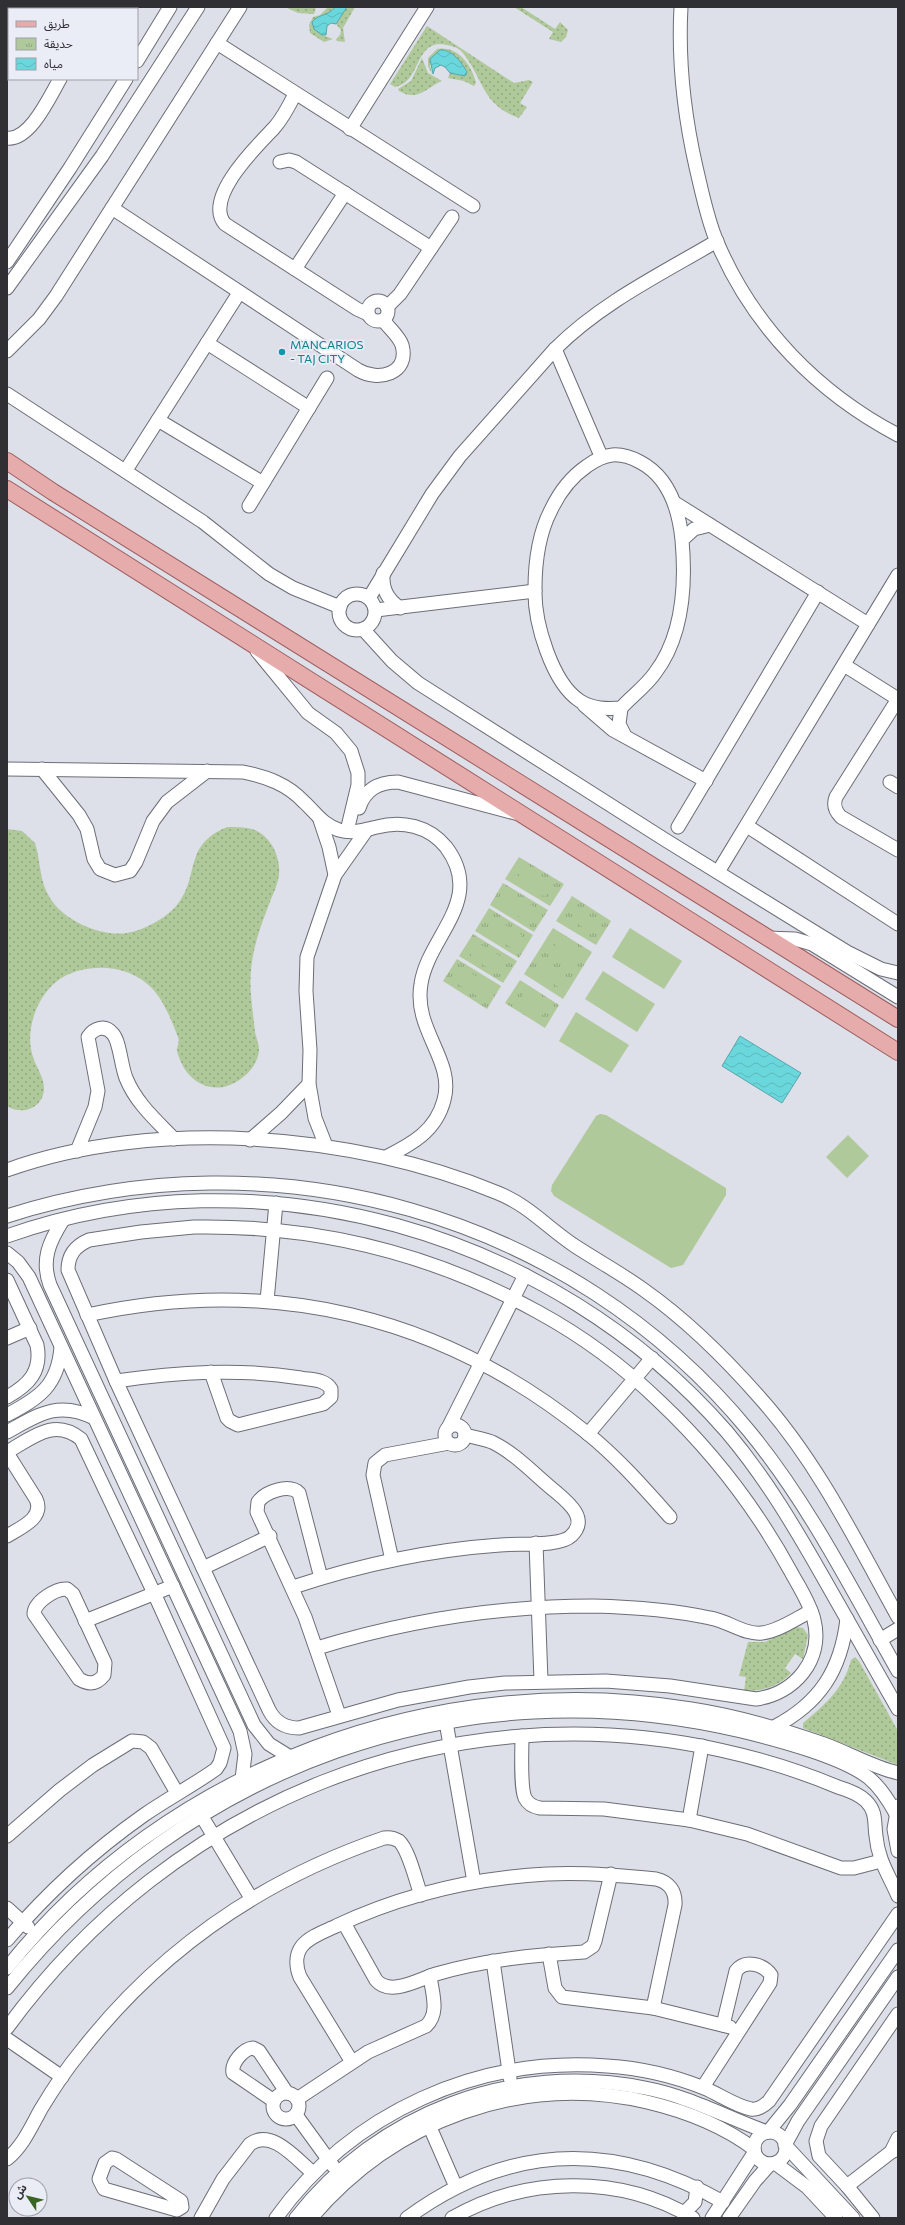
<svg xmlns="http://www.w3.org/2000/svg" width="905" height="2225" viewBox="0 0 905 2225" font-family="Commissioner,'Noto Sans Arabic',sans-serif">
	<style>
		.grass { fill: url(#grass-dots) }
		.park { fill: url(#park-tufts) }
		.garden { fill: #afc99b }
		.water { fill: url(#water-waves); stroke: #58a5aa }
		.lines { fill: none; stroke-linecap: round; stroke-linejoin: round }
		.minor-casing { stroke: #6c6e77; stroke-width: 15 }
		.major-casing { stroke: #9c5c5e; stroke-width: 18 }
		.minor { stroke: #fff; stroke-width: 13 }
		.major { stroke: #e6acac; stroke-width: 16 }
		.culture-dot { fill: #0f9aa8; stroke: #eaecf6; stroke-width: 1.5 }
		.labels { text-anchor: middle; stroke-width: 3.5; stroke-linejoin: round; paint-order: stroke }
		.culture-label { font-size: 12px; fill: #0d838f; stroke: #eaecf6; text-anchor: start }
	</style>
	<defs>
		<pattern id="grass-dots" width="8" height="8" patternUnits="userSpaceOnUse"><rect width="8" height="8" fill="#afc99b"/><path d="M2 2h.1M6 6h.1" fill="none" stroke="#8fa47f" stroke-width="1.8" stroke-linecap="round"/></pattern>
		<pattern id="park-tufts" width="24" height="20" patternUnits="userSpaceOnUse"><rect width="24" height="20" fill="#afc99b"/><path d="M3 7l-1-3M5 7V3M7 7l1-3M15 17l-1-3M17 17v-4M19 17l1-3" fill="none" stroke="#8fa47f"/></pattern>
		<pattern id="water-waves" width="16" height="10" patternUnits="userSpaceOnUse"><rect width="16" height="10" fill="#6ad7dc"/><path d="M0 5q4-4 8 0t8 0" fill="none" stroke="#5cb9bd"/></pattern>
	</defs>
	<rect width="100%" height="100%" fill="#dddfe9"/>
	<g class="grass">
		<polygon points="285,7 316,7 314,14 298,13"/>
		<polygon points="328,7 335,7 327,14 317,18 322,35 333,39 324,42 310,33 309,25 313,17 320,15"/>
		<polygon points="347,7 355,7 343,28 345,42 337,41 336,39 340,35 341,30 336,24"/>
		<polygon points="514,7 521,7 555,29 560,22 568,30 566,37 561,42 549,39 553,32"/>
		<path d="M427,26L514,83L529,80L533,82L520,103L527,107L519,118C482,105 484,80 463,53C459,48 453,46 447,45C414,37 422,83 395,87L390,84Z"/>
		<path d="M437,49C458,45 472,66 476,83L474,86L464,81L448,78L450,73L465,76L463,65H430L432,74L428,66V58Z"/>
		<path d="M422,58L428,73L442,81C426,88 418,102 399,91L398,89L411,81Z"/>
		<path d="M227,827C235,827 244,827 252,829C272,835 283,861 278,880C276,889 271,898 268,907C260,927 253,948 251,970C249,990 253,1012 255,1032C256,1037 259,1044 259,1050C258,1067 242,1081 227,1086C212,1091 195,1084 186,1071C183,1067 178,1056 177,1051C177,1046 180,1042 178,1037C173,1024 167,1009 159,997C140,968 100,961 69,974C40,986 23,1028 33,1057C36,1067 44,1077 44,1088C44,1108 22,1116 7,1106V829L22,831L35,843C41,862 39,881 50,898C64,921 101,937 127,933C145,930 166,918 177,905C201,875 182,846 227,827Z"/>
		<path d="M796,1627L803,1628L808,1635L803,1659L795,1654L785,1668L791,1673C779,1687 762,1691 744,1691L746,1677L739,1676L748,1642H765Z"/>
		<path d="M855,1657L859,1661L898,1731V1765L803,1728V1723C825,1705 844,1688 851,1660Z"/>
	</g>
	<g class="park">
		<polygon points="519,857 564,884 550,906 505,879"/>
		<polygon points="503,883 548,910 534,932 490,905"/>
		<polygon points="572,896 611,921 596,945 556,921"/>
		<polygon points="489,908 533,935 519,958 475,931"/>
		<polygon points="553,928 592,952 563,999 524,974"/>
		<polygon points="473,934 517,961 503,983 459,956"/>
		<polygon points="457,959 501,986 487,1009 443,981"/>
		<polygon points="520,980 559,1005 545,1028 505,1003"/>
	</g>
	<g class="garden">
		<polygon points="525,866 553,883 545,897 516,880"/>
		<polygon points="509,892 538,909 530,923 501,906"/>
		<polygon points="577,908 599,922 592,933 570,919"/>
		<polygon points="494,918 522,935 514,949 485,932"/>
		<polygon points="630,928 682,961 664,989 612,957"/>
		<polygon points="559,939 582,953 575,964 552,950"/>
		<polygon points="478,943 507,960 498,974 470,957"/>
		<polygon points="544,962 567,977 560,988 537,973"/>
		<polygon points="462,968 491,985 482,999 454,982"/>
		<polygon points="603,971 655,1004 637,1032 585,999"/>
		<polygon points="525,992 548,1006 541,1017 518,1003"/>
		<polygon points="576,1012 629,1045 611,1073 559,1041"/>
		<polygon points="600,1114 606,1115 726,1188 726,1195 683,1265 671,1268 554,1196 551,1191 552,1185 596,1116"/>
		<polygon points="848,1135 869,1156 847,1178 826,1157"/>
	</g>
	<g class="water">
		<path d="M335,7H347L336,24L331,23L327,26L326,35H322L314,29L312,22C318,14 329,16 335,7Z"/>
		<path d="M440,50C452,49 462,63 467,72L465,76L450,73L445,67L441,65L435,68L433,74L430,59Z"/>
		<polygon points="740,1036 801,1073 782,1103 722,1066"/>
	</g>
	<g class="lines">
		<defs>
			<g id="minor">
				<path d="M681,7C678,61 684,114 696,167C702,192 707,219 717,242C753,327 818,393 898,435"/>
				<polyline points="104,9 105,7"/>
				<polyline points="217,43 473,206"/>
				<polyline points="137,61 170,7"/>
				<path d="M295,94C289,106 283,118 274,128C257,146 203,198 225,224L357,309L368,314"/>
				<polyline points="350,129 427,7"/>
				<path d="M7,138C30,141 50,96 60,79"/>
				<polyline points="280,162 289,160 296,162 431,248"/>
				<path d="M112,208L358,370C378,382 410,374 402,345C399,336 389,328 383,320"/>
				<polyline points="7,262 70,168 126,79"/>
				<polyline points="295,269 345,193"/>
				<polyline points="7,288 102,156 198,7"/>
				<circle cx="378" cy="311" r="10"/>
				<polyline points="387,307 400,294 452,217"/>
				<polyline points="207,343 309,408"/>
				<polyline points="555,349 601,456"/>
				<polyline points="7,351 39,319 56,296 240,7"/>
				<polyline points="7,394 203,522 269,574 293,588 340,607"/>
				<polyline points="158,420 263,483"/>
				<polyline points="126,470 239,293"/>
				<polyline points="675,503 868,624"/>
				<polyline points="249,506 327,378"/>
				<path d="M682,540C679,510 669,477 640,462C619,451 605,453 587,466C571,477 559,493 551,510C539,533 535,564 535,589C534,622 552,683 580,701C593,709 607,709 621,708C632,696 646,686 655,673C683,636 686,584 682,540L694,529L710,525"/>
				<path d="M383,573C382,589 387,599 400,608"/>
				<circle cx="357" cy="612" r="18"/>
				<path d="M369,598L432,494L460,456L555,349C601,303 661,274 717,241"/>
				<polyline points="376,610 535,591"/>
				<polyline points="363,629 392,661 418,683 667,841 847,952 881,969 898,973"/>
				<polyline points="257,651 308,713 336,733 351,751 358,773 358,785 347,831"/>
				<polyline points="844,665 898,699"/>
				<path d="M898,699L836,797C833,805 835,811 841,817L898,850"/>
				<polyline points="584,705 613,730 706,781"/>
				<polyline points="621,708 619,724 625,736"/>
				<path d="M7,769L243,772C267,777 287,784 304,802C316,813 323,825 339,830C353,834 364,830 377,827C402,820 429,826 446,847C486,900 428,936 421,984C413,1030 455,1060 444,1100C436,1131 412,1144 386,1157"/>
				<polyline points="42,769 79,815 87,829 94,859 100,869 115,875 130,871 136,862 153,821 167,802 207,771"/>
				<polyline points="890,782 898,787"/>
				<path d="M359,808C365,789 379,782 398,782L515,813"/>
				<polyline points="320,820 329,847 335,875"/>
				<polyline points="747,826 898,924"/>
				<polyline points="678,827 818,592"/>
				<polyline points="718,872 898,575"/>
				<polyline points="766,938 795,939 812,944 898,997"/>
				<polyline points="250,1140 281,1113 309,1084"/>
				<polyline points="326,1146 315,1118 309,1084 310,1050 306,991 307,957 335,875 366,831"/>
				<path d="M77,1151L95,1107L98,1091L88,1037C94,1028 105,1024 113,1034C120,1042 121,1066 126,1078C136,1103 156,1120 174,1139"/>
				<path d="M7,1170C155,1117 354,1133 498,1193C528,1205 548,1228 575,1246C598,1261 622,1274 644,1290C688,1321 726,1359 761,1399C818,1463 857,1543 898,1617"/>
				<path d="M7,1216C274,1131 570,1213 749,1431C809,1504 852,1590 898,1671"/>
				<path d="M63,1220C49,1242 41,1260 50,1285L254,1725L269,1744L290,1757"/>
				<path d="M194,1227C316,1225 431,1253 538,1312C582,1336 624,1367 660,1402C713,1452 756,1508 791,1572C799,1587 810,1603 814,1620C824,1660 794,1694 756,1699L670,1686L606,1681L505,1683L469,1687L398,1700L299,1728C285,1728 275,1722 269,1710L116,1381L68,1270C68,1255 75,1246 89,1240L141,1232Z"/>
				<path d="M7,1236C260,1147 552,1231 727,1432C765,1477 794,1526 823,1577C848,1621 873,1665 898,1709"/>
				<polyline points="7,1253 18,1262 29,1277 240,1731 245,1754 242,1779"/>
				<path d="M7,1280L37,1345C42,1371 29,1385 7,1397"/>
				<polyline points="267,1301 276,1203"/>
				<path d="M87,1315C270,1275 441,1315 587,1433C618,1458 644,1488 670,1517"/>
				<polyline points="7,1338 30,1328"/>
				<path d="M116,1381C178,1372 239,1368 301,1378C311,1380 325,1379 331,1389V1397L323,1404L238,1425L230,1421L227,1418L211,1372"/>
				<path d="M7,1415C39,1398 58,1386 61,1347"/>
				<circle cx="455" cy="1435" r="10"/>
				<polyline points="448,1428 525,1275"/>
				<path d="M7,1432C38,1415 58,1400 94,1418"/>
				<polyline points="588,1434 652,1358"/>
				<path d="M7,1452C32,1438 54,1417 81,1439L154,1593L224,1748L220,1763L216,1769C192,1786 167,1799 144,1815C93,1851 47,1893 7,1940"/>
				<path d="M7,1453L36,1499C45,1518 20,1528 7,1536"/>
				<polyline points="536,1543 541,1681"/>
				<polyline points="392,1560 373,1475 375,1463 385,1455 449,1443"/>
				<polyline points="203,1568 270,1536"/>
				<path d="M321,1578L299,1493C289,1483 265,1492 258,1502L257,1512L305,1617L339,1715"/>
				<path d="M293,1587C360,1565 429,1550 500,1545C517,1543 560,1547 571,1536C589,1519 569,1503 556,1492C536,1476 515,1453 492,1442C483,1439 474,1437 465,1435"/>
				<path d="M67,1589L73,1594L105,1663L104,1675C97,1684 89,1685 79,1679L34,1614C34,1602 56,1588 67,1589Z"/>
				<polyline points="85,1621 173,1586"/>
				<polyline points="880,1640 898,1629"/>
				<path d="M317,1648C408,1620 498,1606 593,1606C632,1607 673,1610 710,1618C728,1621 745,1635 762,1633C779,1631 797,1618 811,1611"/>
				<polyline points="446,1722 474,1882"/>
				<path d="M774,1727C820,1703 841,1670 847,1619"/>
				<path d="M522,1736C522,1750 520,1787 525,1798C528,1804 534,1807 540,1808L604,1809L689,1820L747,1834L841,1868H854L881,1861"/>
				<polyline points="898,1806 894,1829 898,1851"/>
				<polyline points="201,1815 251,1898"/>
				<polyline points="689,1820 702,1746"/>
				<polyline points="7,1836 60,1790 93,1765 132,1741 143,1742 151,1748 177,1793"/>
				<polyline points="7,1908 28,1927"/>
				<path d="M344,1923L376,1980C390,1997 419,1979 436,1974C484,1960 533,1955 584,1952L593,1946L595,1941L611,1874"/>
				<polyline points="549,1954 555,1988 562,1997 653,2008 730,2027"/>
				<polyline points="493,1961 510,2078"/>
				<path d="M7,1968C167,1767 439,1667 691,1709C737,1716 781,1729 824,1744C849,1753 872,1767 898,1773"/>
				<path d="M7,1988C186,1765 462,1665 741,1731C775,1739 843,1757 869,1778C881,1788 889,1801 896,1814"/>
				<path d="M7,2028C172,1803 445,1690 720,1750C761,1759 800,1771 838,1787C848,1790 859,1794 866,1801C877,1812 874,1823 876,1836C878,1860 889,1875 898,1896"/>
				<polyline points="7,2039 62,2077"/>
				<path d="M352,2062L300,1977C296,1967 295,1955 302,1946C310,1936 326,1931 336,1926C402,1895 474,1878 547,1874C583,1872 619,1875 656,1879C669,1882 676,1891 675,1905L653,2008"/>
				<path d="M703,2087L770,1983L771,1975C763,1964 745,1959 736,1971L723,2025"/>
				<circle cx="286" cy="2106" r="13"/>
				<path d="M297,2099L368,2052L426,2026C440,2013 432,1993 430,1976"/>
				<path d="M274,2101L233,2073C231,2063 243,2049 253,2048L259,2051L287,2093"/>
				<polyline points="296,2115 333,2166"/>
				<polyline points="429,2125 456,2187"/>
				<polyline points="768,2132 790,2105 898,1950"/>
				<circle cx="770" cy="2148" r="16"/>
				<polyline points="891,2152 898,2138"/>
				<polygon points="112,2158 116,2159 181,2201 182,2207 177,2210 104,2189 99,2179 105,2163"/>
				<path d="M7,2159C23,2146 31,2127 41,2109C53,2089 67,2068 82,2050C161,1949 264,1879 384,1838C390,1837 394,1838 399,1841C409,1850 416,1882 421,1895"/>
				<polyline points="775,2163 807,2187 836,2218"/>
				<polyline points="847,2186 891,2152 898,2149"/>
				<polyline points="684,2213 695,2202 697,2187"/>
				<path d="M201,2218L223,2179L250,2144C272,2128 297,2160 313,2173"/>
				<path d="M276,2218C352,2112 478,2056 607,2066C639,2068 674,2076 704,2088C719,2094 735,2106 751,2109C758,2110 764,2106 769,2101L898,1914"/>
				<path d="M296,2218C378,2113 513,2061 645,2088C688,2096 726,2117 767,2132"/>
				<path d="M311,2218C394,2120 521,2073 647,2102C685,2111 722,2125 754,2149"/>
				<path d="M407,2218C509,2143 614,2140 723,2202"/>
				<path d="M452,2218C525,2176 620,2174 693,2218"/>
				<polyline points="712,2218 754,2153"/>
				<polyline points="729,2218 755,2181 770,2164"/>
				<polyline points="853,2218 785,2145 798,2121 898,1977"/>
				<polyline points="873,2218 847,2186 819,2156 816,2141 821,2126 898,2014"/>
			</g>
			<g id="major">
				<polyline points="7,461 53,492 898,1019"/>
				<polyline points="7,489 898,1052"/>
			</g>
		</defs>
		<use href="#minor" class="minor-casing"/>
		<use href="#major" class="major-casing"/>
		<use href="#minor" class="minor"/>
		<use href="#major" class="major"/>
	</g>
	<circle class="culture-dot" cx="282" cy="352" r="4"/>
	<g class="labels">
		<g class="culture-label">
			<text x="290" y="349">MANCARIOS<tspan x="290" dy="14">- TAJ CITY</tspan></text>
		</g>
	</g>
	<rect width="905" height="2225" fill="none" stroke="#2f2f34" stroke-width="16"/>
	<rect x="8" y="8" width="130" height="72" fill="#eaecf6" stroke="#9fa0a8"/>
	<rect x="16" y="21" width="20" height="6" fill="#e6acac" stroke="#9fa0a8"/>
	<text x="44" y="28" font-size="12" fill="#2f2f34">طريق</text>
	<rect x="16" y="38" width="20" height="12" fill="url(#park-tufts)" stroke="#9fa0a8"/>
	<text x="44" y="48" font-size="12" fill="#2f2f34">حديقة</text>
	<rect x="16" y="58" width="20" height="12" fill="url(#water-waves)" stroke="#9fa0a8"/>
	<text x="44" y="68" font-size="12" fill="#2f2f34">مياه</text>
	<g transform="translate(28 2197) rotate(305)"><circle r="19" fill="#eaecf6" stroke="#9fa0a8"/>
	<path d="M0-3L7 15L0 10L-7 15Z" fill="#396422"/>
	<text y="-6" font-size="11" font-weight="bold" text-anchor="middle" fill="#2f2f34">ش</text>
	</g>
</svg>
